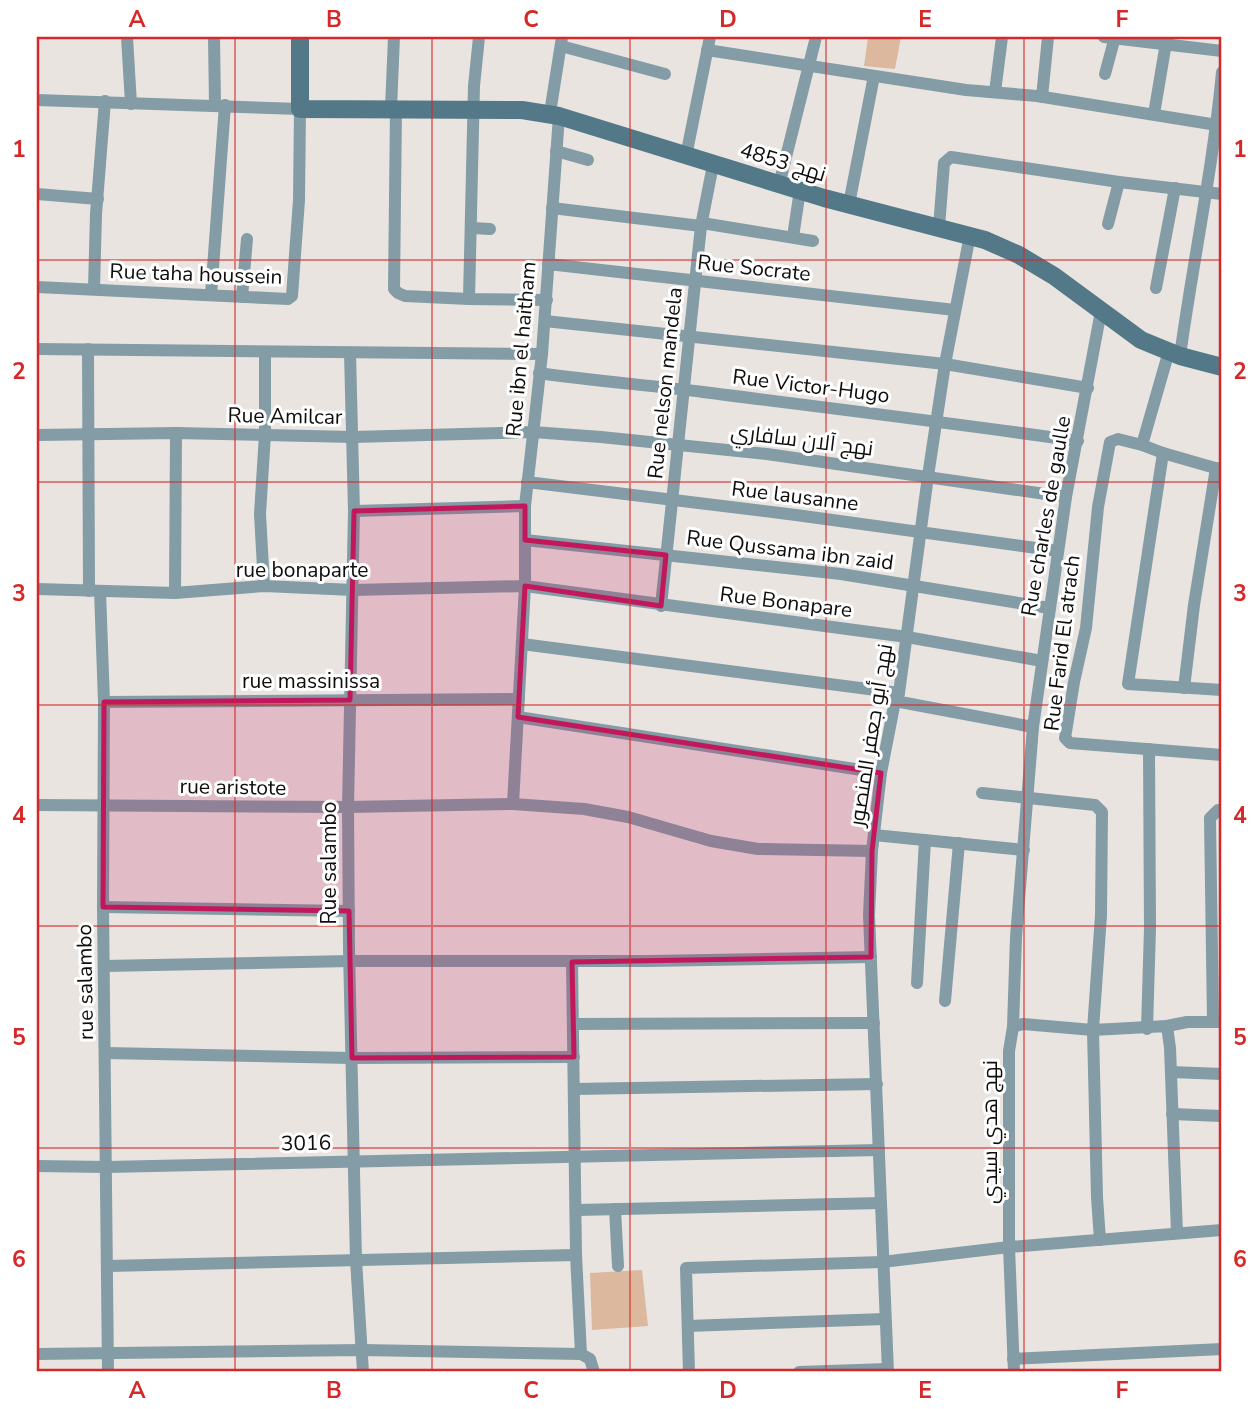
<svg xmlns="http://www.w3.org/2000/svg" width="1259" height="1409" viewBox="0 0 1259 1409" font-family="'Nunito Sans',Cairo,sans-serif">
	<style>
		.green { fill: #dcb89e }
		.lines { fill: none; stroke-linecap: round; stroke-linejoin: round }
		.street { stroke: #839ca6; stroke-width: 12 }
		.secondary { stroke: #537887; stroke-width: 18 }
		.marked { fill: #c2185b; fill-opacity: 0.2; stroke: #c2185b; stroke-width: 5; stroke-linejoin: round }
		.grid { fill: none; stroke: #d62828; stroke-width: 2; stroke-opacity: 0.55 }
		.labels { text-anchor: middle; stroke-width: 6; stroke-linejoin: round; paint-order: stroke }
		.street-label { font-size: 21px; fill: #0e0d0c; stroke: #fff }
		.neatline { fill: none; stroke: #d62828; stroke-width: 2.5 }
		.grid-label { font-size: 23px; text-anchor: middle; font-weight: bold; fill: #d62828 }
	</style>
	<rect width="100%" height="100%" fill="#e9e4e0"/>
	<g class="green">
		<polygon points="868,37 901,37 895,69 864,66"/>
		<polygon points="642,1270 648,1326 592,1330 590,1273"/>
	</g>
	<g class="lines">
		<g class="street">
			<polyline points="127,37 131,104"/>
			<polyline points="214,37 215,105"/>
			<polyline points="1104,37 1222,51"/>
			<polyline points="561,46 665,74"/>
			<polyline points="707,50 966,90 1037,96 1217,125"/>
			<polyline points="1105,74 1115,37"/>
			<polyline points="995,92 1002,37"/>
			<polyline points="1042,97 1048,37"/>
			<polyline points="37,100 300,109 299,200 292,296 288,299 37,287"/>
			<polyline points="391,108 394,37"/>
			<polyline points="396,108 394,289 398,293 405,296 469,299 547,300"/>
			<polyline points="550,113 562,37"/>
			<polyline points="1154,114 1167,37"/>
			<polyline points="559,116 542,354 525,506 525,586 513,804 584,809 628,817 711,841 758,849 872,851"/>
			<polyline points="556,151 588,160"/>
			<polyline points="686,156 710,37"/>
			<polyline points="779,185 816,37"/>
			<polyline points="37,194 98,199"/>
			<polyline points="849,204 874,76"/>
			<polyline points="552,208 701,226"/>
			<polyline points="702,223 813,241"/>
			<polyline points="1108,224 1119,182"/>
			<polyline points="939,227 944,163 951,157 1119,182 1222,194"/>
			<polyline points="472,228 490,229"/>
			<polyline points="793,237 800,190"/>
			<polyline points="548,264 955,310"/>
			<polyline points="1156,288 1175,188"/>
			<polyline points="94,289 96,214 105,101"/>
			<polyline points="211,295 225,105"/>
			<polyline points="242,297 247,239"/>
			<polyline points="469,299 474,86 479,37"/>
			<polyline points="545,321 945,364 1088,388"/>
			<polyline points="37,349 542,354"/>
			<polyline points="88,349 89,591"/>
			<polyline points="1169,351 1142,445 1118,439 1110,442 1098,507 1086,628 1074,682 1065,738 1070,743 1222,755"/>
			<polyline points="350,353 354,511 348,807 349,950 356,1260 363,1372"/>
			<path d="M1180,356C1193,261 1213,168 1222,72"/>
			<path d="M539,373C594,381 648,385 703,392C828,408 953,423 1078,441"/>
			<polyline points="37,435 176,433 353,437 533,432 601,437 767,454 1066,497"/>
			<polyline points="1142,445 1163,453 1128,684 1222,690"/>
			<polyline points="1163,453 1222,470"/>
			<polyline points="527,482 796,515 1058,551"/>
			<polyline points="354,511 525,506"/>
			<polyline points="525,540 841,574 1049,608"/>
			<polyline points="264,586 260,514 265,434 265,352"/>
			<polyline points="37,589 175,593 264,586 353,590 525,586 907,637 1042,661"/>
			<polyline points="100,591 104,702 103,907 108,1372"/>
			<polyline points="175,593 176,433"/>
			<polyline points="661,606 701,226 713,165"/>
			<polyline points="522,644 899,693"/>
			<polyline points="1184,688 1194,605 1216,468"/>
			<polyline points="895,701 1033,727"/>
			<polyline points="104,702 519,699"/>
			<polyline points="518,717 881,773"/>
			<polyline points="982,793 1095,805 1102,812 1101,915 1093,1030 1097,1197 1100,1240"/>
			<polyline points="37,805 348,807 513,804"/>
			<polyline points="874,835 1024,850"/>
			<polyline points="103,907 349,911"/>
			<polyline points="572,962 576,1255 581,1354"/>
			<polyline points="104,966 350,961 649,961 871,957"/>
			<polyline points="917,983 925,840"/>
			<polyline points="945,1001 959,843"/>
			<polyline points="1213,1021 1210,818 1218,810 1222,810"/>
			<polyline points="573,1024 874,1023"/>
			<polyline points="1167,1026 1187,1022 1222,1022"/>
			<polyline points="1013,1027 1016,937 1033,727 1066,497 1101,311"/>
			<polyline points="1147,1029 1150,928 1149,749"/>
			<polyline points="105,1053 352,1058 574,1057"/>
			<polyline points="1171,1072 1222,1074"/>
			<polyline points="574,1089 877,1084"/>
			<polyline points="1172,1114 1222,1116"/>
			<polyline points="37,1166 107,1167 879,1150"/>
			<polyline points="615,1209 618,1266"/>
			<polyline points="577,1210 880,1203"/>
			<polyline points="108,1266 576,1255"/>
			<polyline points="688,1326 885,1319"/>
			<polyline points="37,1354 363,1350 581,1354 590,1359 594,1372"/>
			<polyline points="1013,1359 1222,1349"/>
			<polyline points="689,1372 686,1268 882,1262 1009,1247 1222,1230"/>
			<polyline points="799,1372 887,1369"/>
			<polyline points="888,1372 869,915 872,851 881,773 895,701 899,693 928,476 945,364 970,235"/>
			<polyline points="1014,1372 1009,1247 1009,1051 1013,1027 1023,1024 1093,1030 1167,1026 1170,1048 1177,1233"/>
		</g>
		<polyline class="secondary" points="300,37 300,109 522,110 559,116 824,198 985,240 1019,255 1054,276 1141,340 1180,356 1222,367"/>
	</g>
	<path class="marked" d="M525,506V540L666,555L661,606L525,586L518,717L881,773L872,851L871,957L572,962L574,1057L352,1058L349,911L103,907L104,702L350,700L354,511Z"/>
	<path class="grid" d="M235,37V1372M432,37V1372M630,37V1372M826,37V1372M1024,37V1372M37,260H1222M37,482H1222M37,705H1222M37,926H1222M37,1148H1222"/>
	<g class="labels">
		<g class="street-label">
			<text transform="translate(783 162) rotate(17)" y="7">نهج 4853</text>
			<text transform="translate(754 268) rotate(6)" y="7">Rue Socrate</text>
			<text transform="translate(196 274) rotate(2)" y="7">Rue taha houssein</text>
			<text transform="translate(521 349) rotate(-85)" y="7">Rue ibn el haitham</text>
			<text transform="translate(665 383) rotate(-84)" y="7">Rue nelson mandela</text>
			<text transform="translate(811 386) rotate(7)" y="7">Rue Victor-Hugo</text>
			<text transform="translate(285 416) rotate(1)" y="7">Rue Amilcar</text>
			<text transform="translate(802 440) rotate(7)" y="7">نهج آلان سافاري</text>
			<text transform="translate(795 496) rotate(7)" y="7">Rue lausanne</text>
			<text transform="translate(1046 516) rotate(-80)" y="7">Rue charles de gaulle</text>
			<text transform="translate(790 550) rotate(7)" y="7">Rue Qussama ibn zaid</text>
			<text x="302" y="577">rue bonaparte</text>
			<text transform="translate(786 602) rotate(7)" y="7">Rue Bonapare</text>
			<text transform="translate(1062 643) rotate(-83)" y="7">Rue Farid El atrach</text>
			<text x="311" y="688">rue massinissa</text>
			<text transform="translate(871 735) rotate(-81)" y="7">نهج أبو جعفر المنصور</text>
			<text transform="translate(233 787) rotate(1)" y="7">rue aristote</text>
			<text transform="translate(329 863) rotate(-90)" y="7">Rue salambo</text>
			<text transform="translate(85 982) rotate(-91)" y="7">rue salambo</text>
			<text transform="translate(990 1132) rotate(-90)" y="7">نهج هدي سيدي</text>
			<text transform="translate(306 1143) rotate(-1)" y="7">3016</text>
		</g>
	</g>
	<rect width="1259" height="1409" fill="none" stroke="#ffffff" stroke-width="77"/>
	<rect x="38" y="38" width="1182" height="1332" class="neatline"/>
	<g class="grid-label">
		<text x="137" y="27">A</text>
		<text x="334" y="27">B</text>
		<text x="531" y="27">C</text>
		<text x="728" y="27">D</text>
		<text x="925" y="27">E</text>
		<text x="1122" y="27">F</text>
		<text x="19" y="157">1</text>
		<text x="1240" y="157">1</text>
		<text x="19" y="379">2</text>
		<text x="1240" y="379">2</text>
		<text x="19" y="601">3</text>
		<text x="1240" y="601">3</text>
		<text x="19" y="823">4</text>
		<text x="1240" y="823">4</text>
		<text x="19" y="1045">5</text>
		<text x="1240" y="1045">5</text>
		<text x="19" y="1267">6</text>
		<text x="1240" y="1267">6</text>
		<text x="137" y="1398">A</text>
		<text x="334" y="1398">B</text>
		<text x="531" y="1398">C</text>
		<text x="728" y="1398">D</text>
		<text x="925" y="1398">E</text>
		<text x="1122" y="1398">F</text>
	</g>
</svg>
